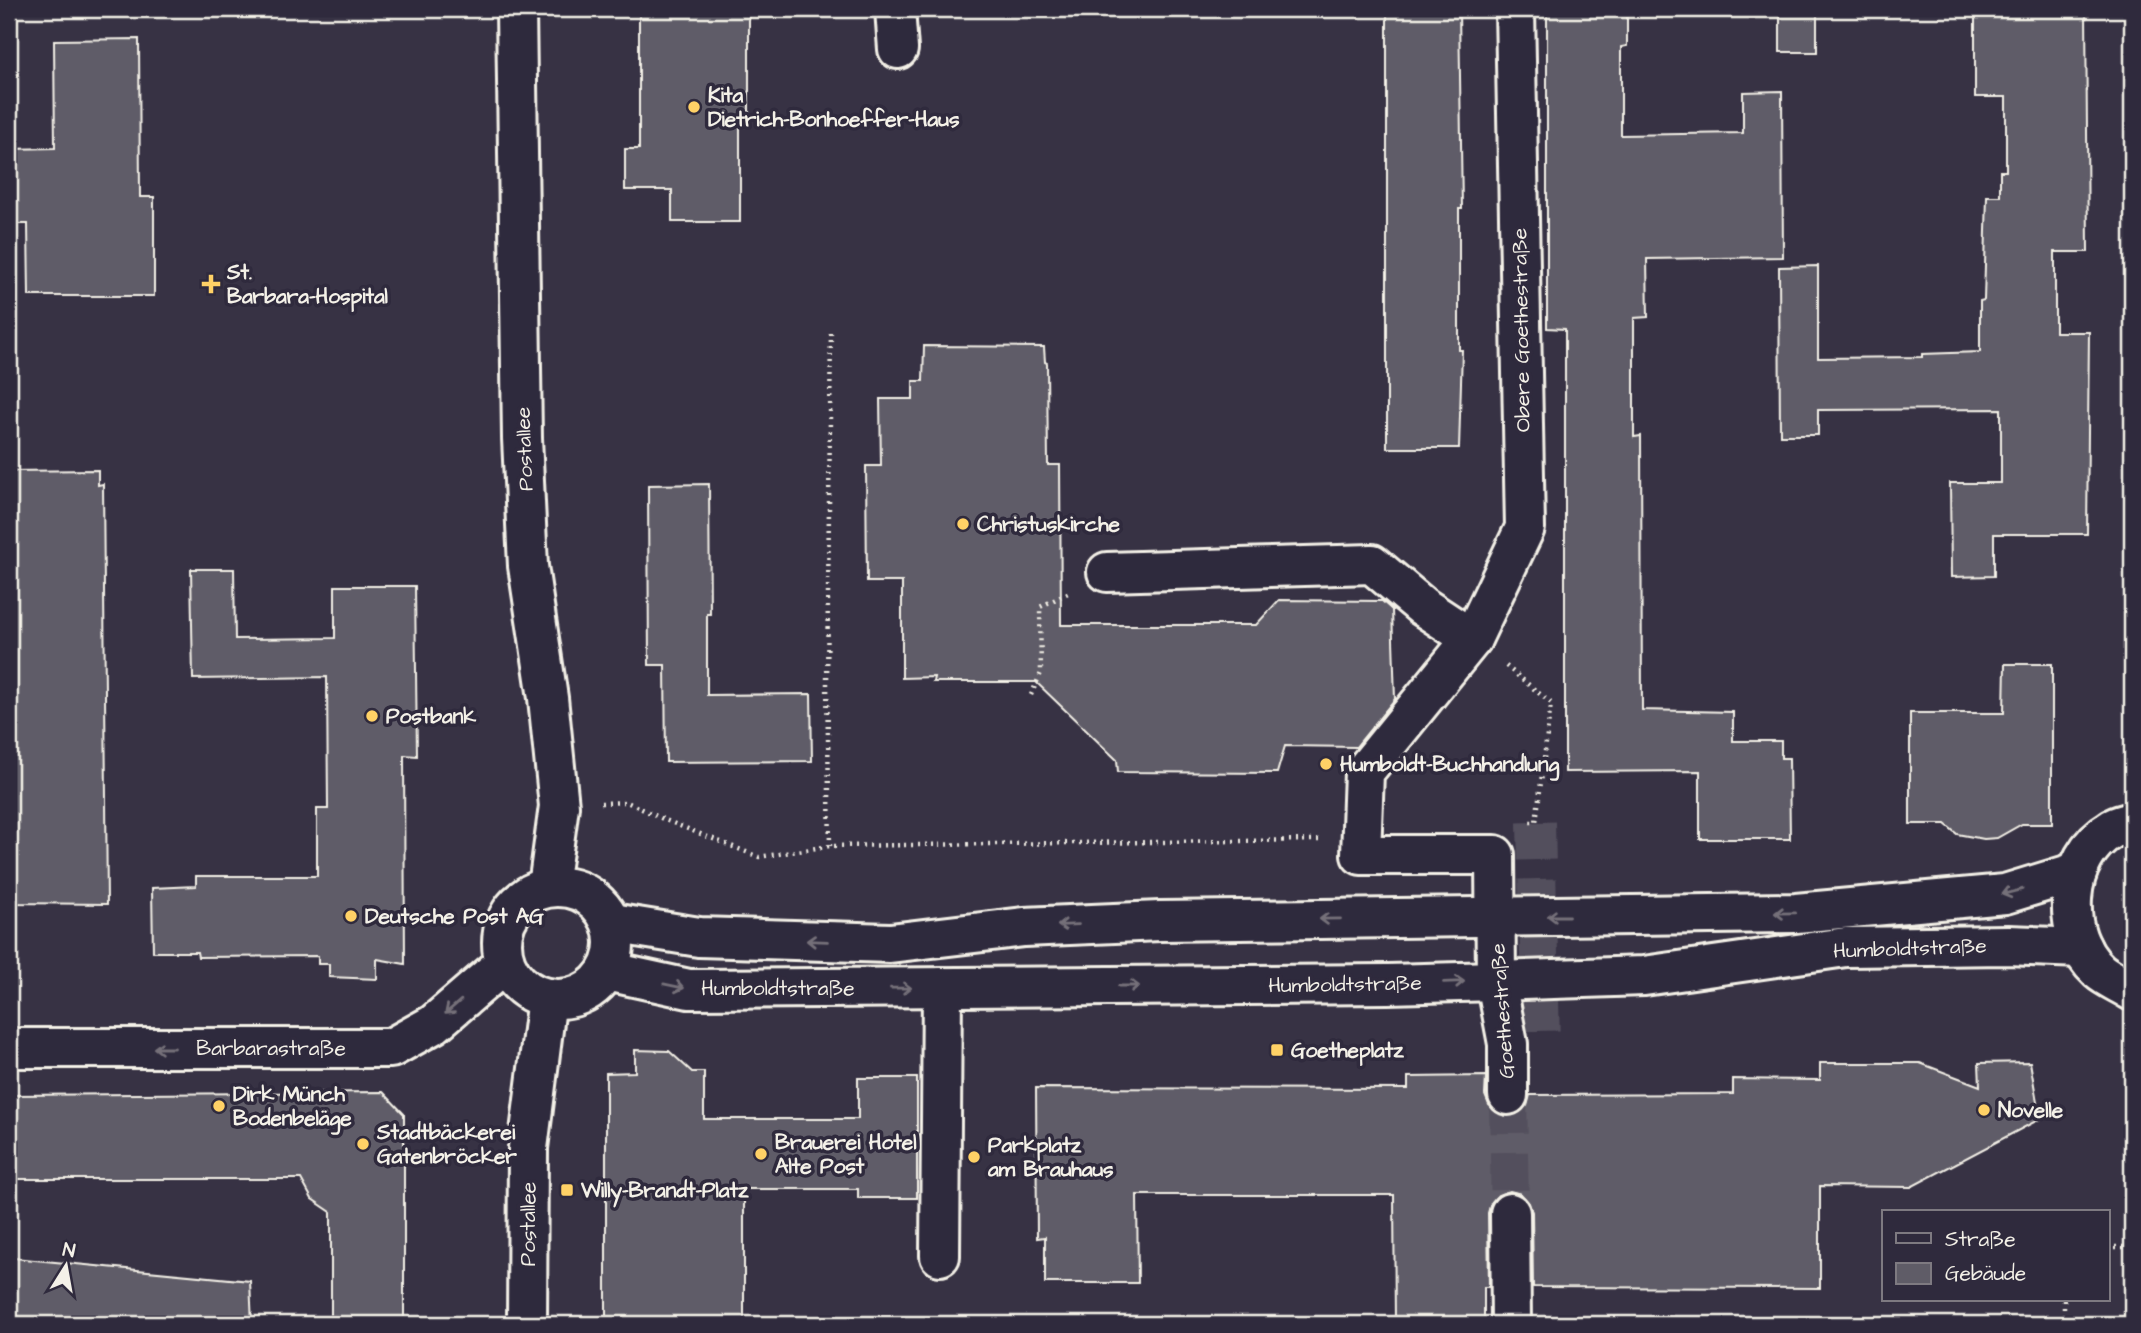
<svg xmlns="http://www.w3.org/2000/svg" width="2141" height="1333" viewBox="0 0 2141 1333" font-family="'Architects Daughter',sans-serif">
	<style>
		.building { fill: #5f5c67; stroke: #f4f1e8; stroke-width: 2 }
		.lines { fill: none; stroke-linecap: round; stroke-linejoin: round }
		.minor-tunnel { stroke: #534f5d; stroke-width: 38; stroke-dasharray: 38 19; stroke-linecap: butt }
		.minor-casing { stroke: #f4f1e8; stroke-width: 44 }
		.major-casing { stroke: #f4f1e8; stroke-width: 44 }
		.path { stroke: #f4f1e8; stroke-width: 4.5; stroke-dasharray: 2 5; stroke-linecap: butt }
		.minor { stroke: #2f2a3d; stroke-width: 38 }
		.major { stroke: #2f2a3d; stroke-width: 38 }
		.oneway { stroke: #747079 }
		.poi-dot { fill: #ffd166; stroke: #2f2a3d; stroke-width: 2.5 }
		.labels { text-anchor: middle; stroke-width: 7; stroke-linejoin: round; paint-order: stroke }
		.poi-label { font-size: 21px; font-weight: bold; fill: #f4f1e8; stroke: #2f2a3d; text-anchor: start }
		.street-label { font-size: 21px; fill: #f4f1e8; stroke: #2f2a3d }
	</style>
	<rect width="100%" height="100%" fill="#373244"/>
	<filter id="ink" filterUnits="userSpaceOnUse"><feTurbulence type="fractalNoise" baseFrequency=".0143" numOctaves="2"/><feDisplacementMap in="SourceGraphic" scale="14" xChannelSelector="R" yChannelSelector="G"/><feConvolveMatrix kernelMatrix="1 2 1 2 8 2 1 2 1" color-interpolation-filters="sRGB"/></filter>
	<g filter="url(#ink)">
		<g class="building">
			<polygon points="639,9 749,9 749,120 740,120 740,222 672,222 672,190 625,190 625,149 639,149"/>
			<polygon points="1387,9 1459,9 1462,209 1459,209 1459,350 1462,350 1459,448 1387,448"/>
			<polygon points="1547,9 1627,9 1627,46 1621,47 1621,135 1743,133 1743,92 1782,91 1783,257 1647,259 1648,317 1634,318 1634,437 1641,436 1642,710 1733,712 1733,741 1781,741 1781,758 1789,758 1790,839 1700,839 1700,771 1565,772 1565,329 1547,328"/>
			<rect x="1780" y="9" width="37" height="43"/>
			<polygon points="1975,9 2086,9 2088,252 2055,252 2055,332 2089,332 2087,534 1994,534 1994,576 1951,577 1950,483 2001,483 2001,409 1818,410 1818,435 1780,435 1779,267 1818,266 1818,358 1922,357 1922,354 1980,352 1980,301 1984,300 1987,196 2000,196 2000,171 2006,171 2006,97 1975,97"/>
			<polygon points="139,39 140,197 154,197 154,296 29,296 28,224 9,224 9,149 55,148 54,40"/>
			<polygon points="924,346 1044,347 1045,362 1047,363 1048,465 1060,465 1061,625 1256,625 1279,600 1382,601 1392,610 1395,699 1356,747 1285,746 1277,773 1118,772 1117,760 1036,682 933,682 934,677 902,678 902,582 867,582 866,466 881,466 880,399 913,399 913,381 923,381"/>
			<polygon points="98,470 98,485 103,484 107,904 9,903 9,471"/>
			<polygon points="709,484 710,614 707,614 707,695 811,694 812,761 666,762 665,665 649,665 648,485"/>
			<polygon points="191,569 234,569 235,639 335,638 335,586 415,586 417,756 404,755 405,964 377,959 377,979 329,977 329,964 318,964 318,956 198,957 197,952 153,952 152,888 196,886 196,876 317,876 317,809 328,809 327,677 193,679"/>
			<polygon points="2005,664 2052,664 2052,824 2022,824 1997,838 1984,839 1957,834 1945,824 1910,824 1910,713 2004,713"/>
			<polygon points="635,1050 669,1051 692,1072 704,1072 704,1119 858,1119 858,1078 917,1078 917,1198 858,1198 858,1189 744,1189 744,1320 704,1319 704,1324 606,1324 606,1073 635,1072"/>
			<polygon points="2030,1062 2040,1119 1911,1187 1820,1186 1820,1288 1533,1287 1532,1212 1529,1203 1521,1194 1510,1191 1498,1195 1491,1203 1488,1213 1489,1287 1484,1287 1484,1324 1395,1324 1394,1195 1137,1195 1138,1283 1045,1283 1045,1237 1037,1238 1036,1088 1408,1089 1408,1077 1486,1076 1485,1095 1489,1105 1497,1114 1509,1117 1518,1114 1527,1106 1530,1095 1733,1094 1733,1079 1820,1080 1820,1063 1920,1063 1980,1086 1979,1063"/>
			<polygon points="383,1092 404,1114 404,1324 331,1324 331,1212 312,1199 301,1179 12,1179 12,1095"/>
			<polygon points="14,1258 250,1281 252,1324 15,1324"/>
		</g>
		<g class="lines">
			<g class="minor-tunnel">
				<polyline points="1536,822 1541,1044"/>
				<polyline points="1508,1095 1510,1213"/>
			</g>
			<defs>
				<g id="minor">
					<polyline points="516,9 522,438 528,566 548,698 559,806 548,887"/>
					<polyline points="895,9 898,49"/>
					<polyline points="1107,572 1372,564 1422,606 1472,639"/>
					<polyline points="9,1048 391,1048 434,1024 505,963"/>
					<polyline points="1508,1095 1508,1044 1496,981 1495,855 1361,855 1364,772 1472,639 1525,528 1515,9"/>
					<polyline points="1510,1213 1511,1324"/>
					<polyline points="940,1256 942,987"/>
					<polyline points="527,1324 528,1148 547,998"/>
				</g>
				<g id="major">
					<path d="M2132,822C2126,824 2117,825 2112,829C2063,857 2059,935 2099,971C2108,979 2122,984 2132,991"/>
					<circle cx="558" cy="943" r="56"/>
					<polyline points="612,923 699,937 890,943 1024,927 1160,921 1796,913 2005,894 2077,872"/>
					<polyline points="607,971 689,989 1388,984 1496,981 1644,976 1846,947 2008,945 2082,948"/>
				</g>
			</defs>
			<use href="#minor" class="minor-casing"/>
			<use href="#major" class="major-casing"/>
			<g class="path">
				<polyline points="1506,666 1551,703 1536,822 1527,822"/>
				<polyline points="1031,695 1041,673 1040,607 1068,593"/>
				<polyline points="601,803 627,802 665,820 759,857 830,846 1319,840"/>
				<polyline points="830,846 827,684 831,329"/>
				<polyline points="2108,1247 2132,1247"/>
				<polyline points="2064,1300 2064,1324"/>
			</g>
			<use href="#minor" class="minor"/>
			<use href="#major" class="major"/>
		</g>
		<defs><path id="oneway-shaft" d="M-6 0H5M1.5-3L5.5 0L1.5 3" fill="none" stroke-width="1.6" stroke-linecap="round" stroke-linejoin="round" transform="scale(1.75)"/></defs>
		<g class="oneway">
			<use href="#oneway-shaft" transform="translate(2012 892) rotate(165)"/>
			<use href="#oneway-shaft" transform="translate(1785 913) rotate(179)"/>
			<use href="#oneway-shaft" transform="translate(1558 916) rotate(180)"/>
			<use href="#oneway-shaft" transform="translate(1330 919) rotate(179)"/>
			<use href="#oneway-shaft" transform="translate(1068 925) rotate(178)"/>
			<use href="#oneway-shaft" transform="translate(817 941) rotate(-178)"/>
			<use href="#oneway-shaft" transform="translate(1454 982) rotate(-2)"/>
			<use href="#oneway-shaft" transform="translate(674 986) rotate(12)"/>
			<use href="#oneway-shaft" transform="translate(1129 986)"/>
			<use href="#oneway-shaft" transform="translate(901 988) rotate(-1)"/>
			<use href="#oneway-shaft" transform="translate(453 1007) rotate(139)"/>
			<use href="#oneway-shaft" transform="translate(164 1048) rotate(180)"/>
		</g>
	</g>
	<g class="poi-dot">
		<circle cx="694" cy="107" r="7"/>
		<path d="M207.5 273.5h7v7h7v7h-7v7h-7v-7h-7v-7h7z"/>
		<circle cx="963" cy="524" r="7"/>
		<circle cx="372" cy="716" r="7"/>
		<circle cx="1326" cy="764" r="7"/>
		<circle cx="351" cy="916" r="7"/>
		<rect x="1270" y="1043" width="14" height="14" rx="3.5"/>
		<circle cx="219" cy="1106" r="7"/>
		<circle cx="1984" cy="1110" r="7"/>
		<circle cx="363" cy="1144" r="7"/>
		<circle cx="761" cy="1154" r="7"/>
		<circle cx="974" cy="1157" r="7"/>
		<rect x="560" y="1183" width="14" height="14" rx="3.5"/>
	</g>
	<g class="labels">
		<g class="poi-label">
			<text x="708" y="102">Kita<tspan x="708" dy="24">Dietrich-Bonhoeffer-Haus</tspan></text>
			<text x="227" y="279">St.<tspan x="227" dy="24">Barbara-Hospital</tspan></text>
			<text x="977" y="531">Christuskirche</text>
			<text x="386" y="723">Postbank</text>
			<text x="1340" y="771">Humboldt-Buchhandlung</text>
			<text x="365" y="923">Deutsche Post AG</text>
			<text x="1291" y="1057">Goetheplatz</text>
			<text x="233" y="1101">Dirk Münch<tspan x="233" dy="24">Bodenbeläge</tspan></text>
			<text x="1998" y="1117">Novelle</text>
			<text x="377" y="1139">Stadtbäckerei<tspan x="377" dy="24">Gatenbröcker</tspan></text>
			<text x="775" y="1149">Brauerei Hotel<tspan x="775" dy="24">Alte Post</tspan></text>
			<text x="988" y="1152">Parkplatz<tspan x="988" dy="24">am Brauhaus</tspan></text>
			<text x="581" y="1197">Willy-Brandt-Platz</text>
		</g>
		<g class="street-label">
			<text transform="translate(1521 330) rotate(-91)" y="7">Obere Goethestraße</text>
			<text transform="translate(524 449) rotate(-92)" y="7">Postallee</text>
			<text transform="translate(1910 948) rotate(-2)" y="7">Humboldtstraße</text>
			<text transform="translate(1345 984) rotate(-1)" y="7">Humboldtstraße</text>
			<text x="778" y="995">Humboldtstraße</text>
			<text transform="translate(1502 1011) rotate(-94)" y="7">Goethestraße</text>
			<text x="271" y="1055">Barbarastraße</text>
			<text transform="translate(528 1224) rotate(-90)" y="7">Postallee</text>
		</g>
	</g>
	<rect width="2141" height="1333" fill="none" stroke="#2f2a3d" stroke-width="35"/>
	<rect x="18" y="18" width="2106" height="1298" fill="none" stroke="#f4f1e8" stroke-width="2.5" filter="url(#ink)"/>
	<rect x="1882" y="1210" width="228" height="91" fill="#2f2a3d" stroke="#7e7a81" stroke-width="2"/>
	<rect x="1896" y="1233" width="35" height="10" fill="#2f2a3d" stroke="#7e7a81" stroke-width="2"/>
	<text x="1945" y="1246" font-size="21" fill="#f4f1e8">Straße</text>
	<rect x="1896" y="1263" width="35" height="21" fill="#5f5c67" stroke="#7e7a81" stroke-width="2"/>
	<text x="1945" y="1280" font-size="21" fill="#f4f1e8">Gebäude</text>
	<g transform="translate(66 1266) rotate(11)" stroke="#2f2a3d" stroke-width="5" paint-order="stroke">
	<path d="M0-5L12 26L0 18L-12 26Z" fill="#f4f1e8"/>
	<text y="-10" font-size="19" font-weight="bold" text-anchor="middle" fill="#f4f1e8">N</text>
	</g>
</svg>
